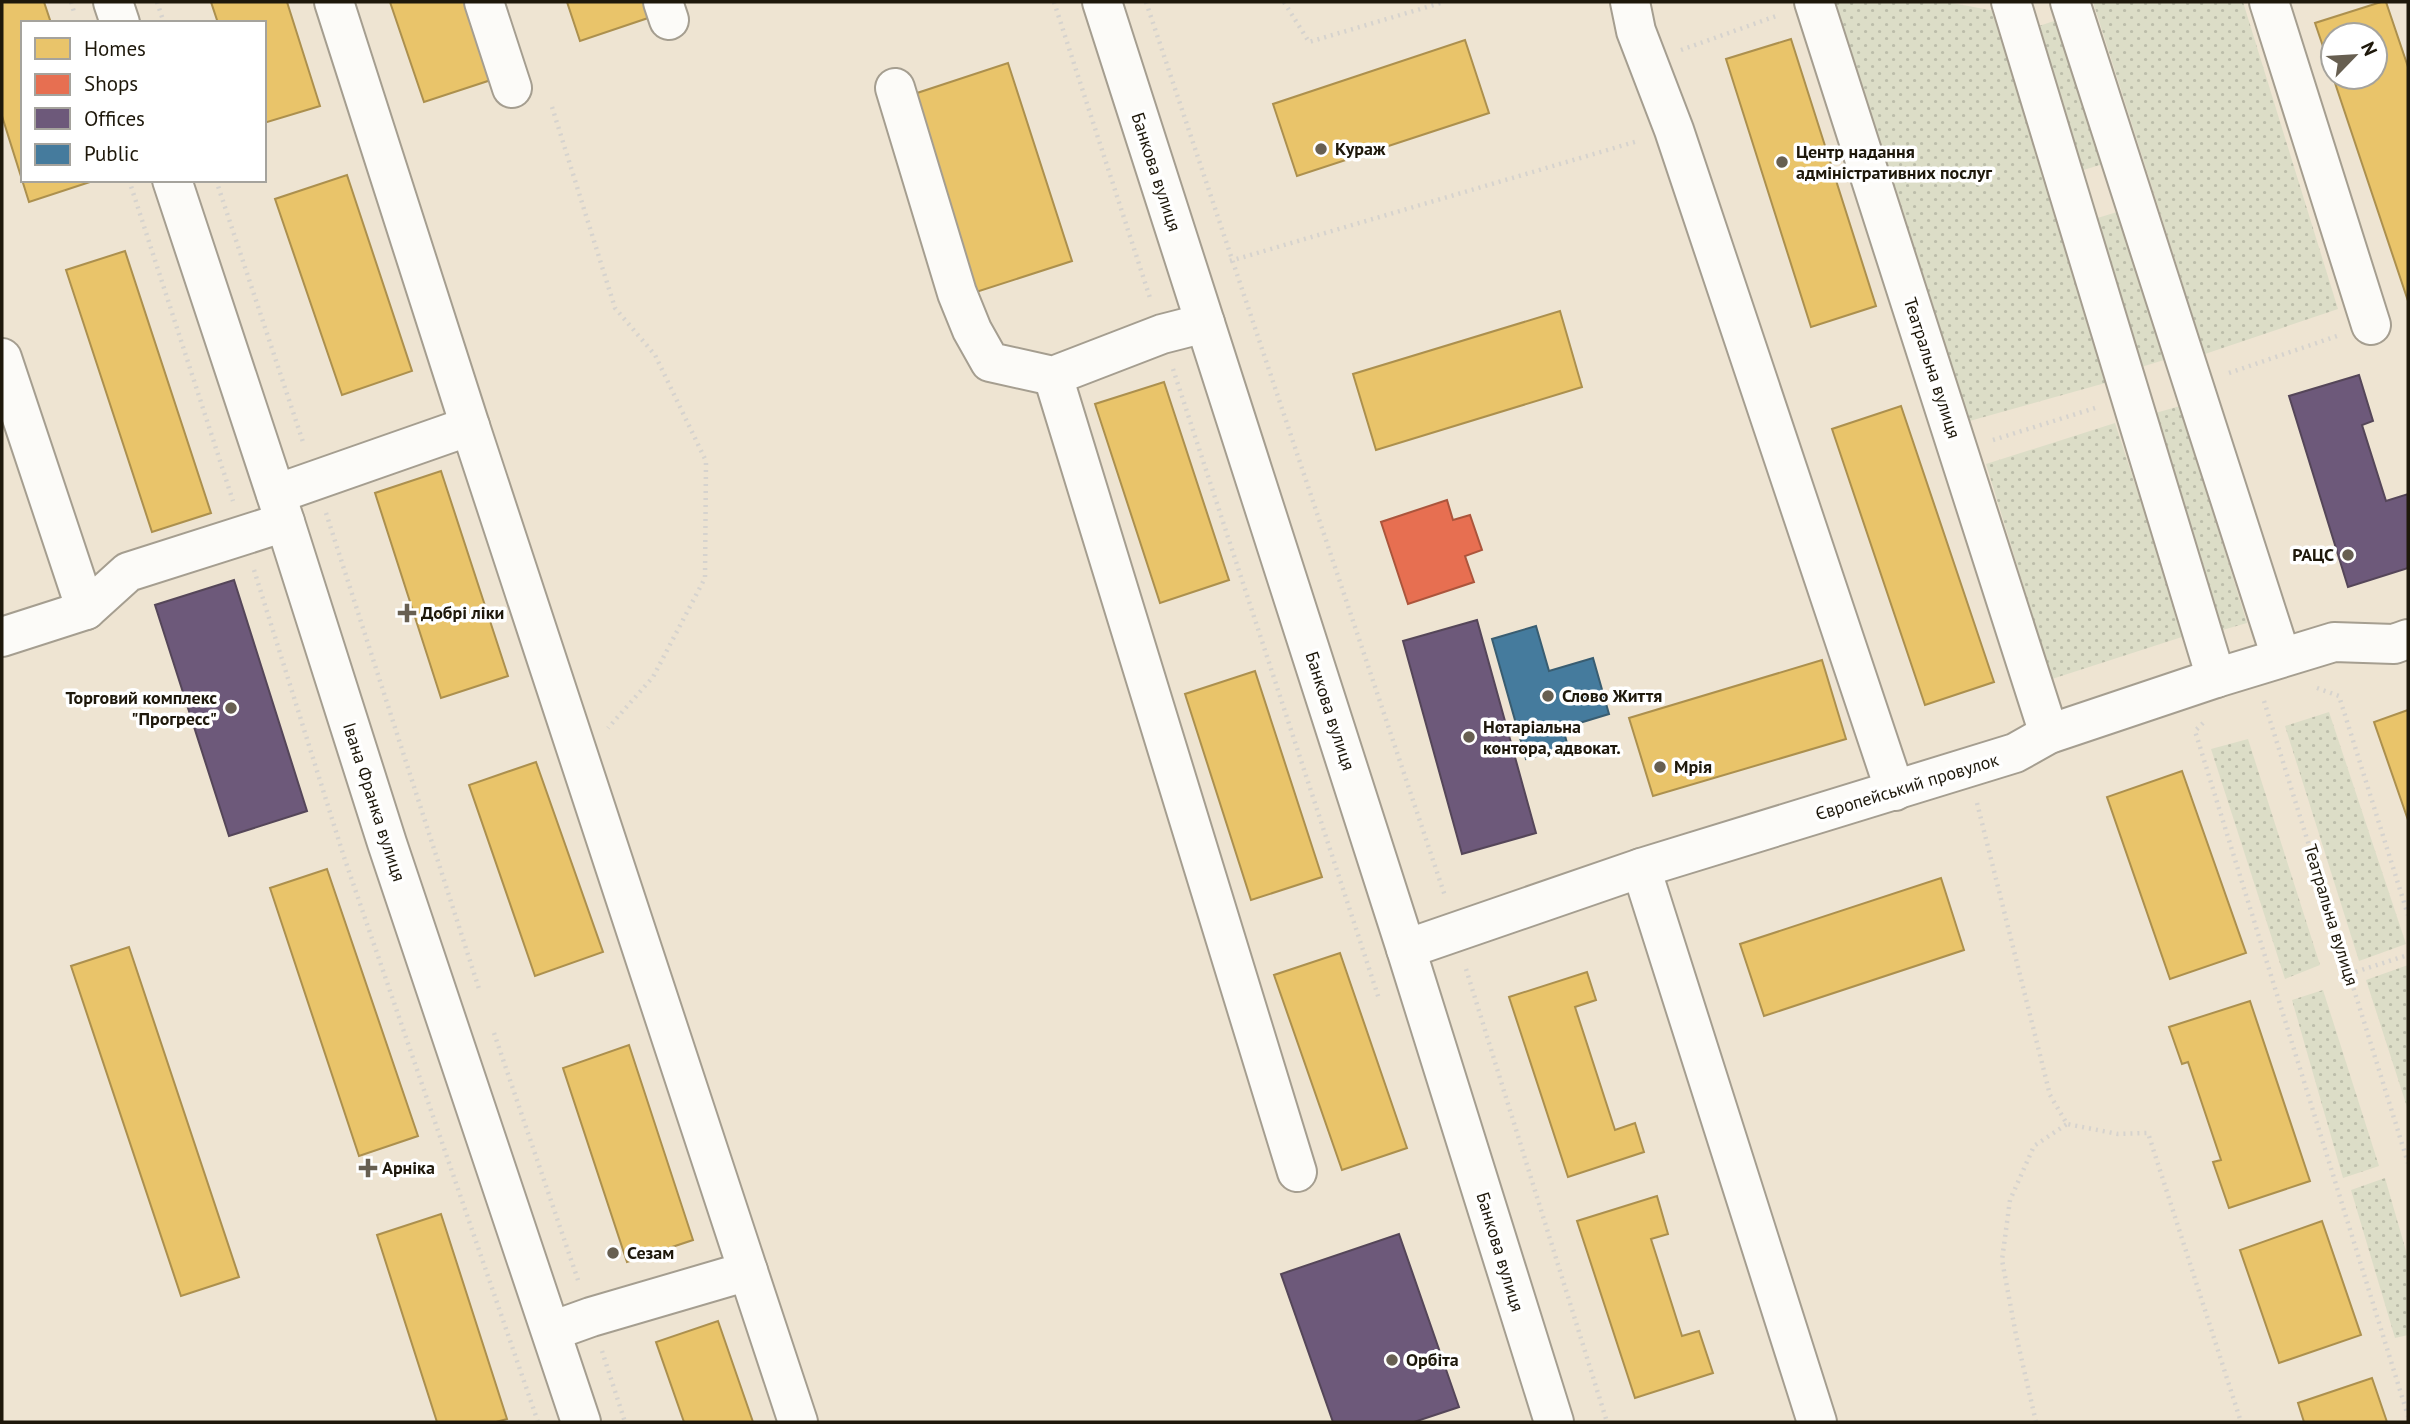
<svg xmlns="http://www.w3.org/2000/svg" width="2410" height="1424" viewBox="0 0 2410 1424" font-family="'PT Sans',sans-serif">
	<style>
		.grass { fill: url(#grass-dots) }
		.homes { fill: #e9c46a; stroke: #ac904e; stroke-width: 2 }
		.shops { fill: #e76f51; stroke: #ab553c; stroke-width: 2 }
		.offices { fill: #6d597a; stroke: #554659; stroke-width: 2 }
		.public { fill: #457b9d; stroke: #395d71; stroke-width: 2 }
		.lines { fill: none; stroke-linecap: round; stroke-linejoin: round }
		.minor-casing { stroke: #a59e90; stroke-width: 42 }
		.path { stroke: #d6d3ce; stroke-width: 4.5; stroke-dasharray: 2 5; stroke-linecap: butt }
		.minor { stroke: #fcfbf8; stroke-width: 38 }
		.poi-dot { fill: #675f51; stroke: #fff; stroke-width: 2.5 }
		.labels { text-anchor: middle; stroke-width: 7; stroke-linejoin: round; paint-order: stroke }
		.poi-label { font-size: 18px; font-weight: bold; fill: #1e180b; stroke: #fff; text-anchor: start }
		.street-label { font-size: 18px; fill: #1e180b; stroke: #fff }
	</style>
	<defs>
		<pattern id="grass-dots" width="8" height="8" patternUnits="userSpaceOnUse" patternTransform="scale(1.75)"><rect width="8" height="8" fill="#dcddc7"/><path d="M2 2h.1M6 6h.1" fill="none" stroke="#bcbdaa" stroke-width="1.8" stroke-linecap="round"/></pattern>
	</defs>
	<rect width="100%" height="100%" fill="#eee4d2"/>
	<g class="grass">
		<polygon points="1833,2 1947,2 1995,11 2109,382 1966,422"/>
		<polygon points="2093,2 2243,2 2338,309 2205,354"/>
		<polygon points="2060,19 2103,164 2077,172 2033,28"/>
		<polygon points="2117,212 2164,360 2138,368 2091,220"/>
		<polygon points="2180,406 2247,623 2219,631 2152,414"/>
		<polygon points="2115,423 2185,636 2052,679 1986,464"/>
		<polygon points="2329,712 2406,944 2359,961 2285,726"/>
		<polygon points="2248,739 2320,965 2285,979 2211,749"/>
		<polygon points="2408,965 2408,1110 2366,980"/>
		<polygon points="2323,990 2379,1166 2343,1178 2292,1000"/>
		<polygon points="2385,1178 2408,1258 2408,1335 2395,1338 2351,1190"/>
	</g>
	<g class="homes">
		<polygon points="2,2 44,2 51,23 23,23 23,180 96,180 29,202 2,116"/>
		<polygon points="211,2 287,2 320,106 264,123 264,23 218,23"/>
		<polygon points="390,2 471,2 497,78 424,102"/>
		<polygon points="567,2 646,2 651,17 580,41"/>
		<polygon points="2381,2 2386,2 2408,67 2408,301 2333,77 2375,77 2375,35 2333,35 2333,76 2315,23"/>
		<polygon points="1791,39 1876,306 1811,327 1726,59"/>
		<polygon points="1465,40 1489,113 1297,176 1273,104"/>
		<polygon points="1008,63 1072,261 973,293 908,96"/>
		<polygon points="347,175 412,371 342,395 275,199"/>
		<polygon points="125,251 211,513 152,532 66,270"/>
		<polygon points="1560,311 1582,387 1376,450 1353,374"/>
		<polygon points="1164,382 1229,580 1160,603 1095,404"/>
		<polygon points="1901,406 1994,682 1925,705 1832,429"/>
		<polygon points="441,471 508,676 441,698 375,493"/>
		<polygon points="1822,660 1846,739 1653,796 1629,718"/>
		<polygon points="1255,671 1322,877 1251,900 1185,694"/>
		<polygon points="2408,710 2408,820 2374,722"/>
		<polygon points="536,762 603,952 535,976 469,785"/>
		<polygon points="2182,771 2246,953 2170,979 2107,797"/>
		<polygon points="327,869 418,1136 359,1156 270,888"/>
		<polygon points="1941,878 1964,950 1764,1016 1740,944"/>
		<polygon points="129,947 239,1277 181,1296 71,966"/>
		<polygon points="1340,953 1407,1148 1342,1170 1274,975"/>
		<polygon points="1587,972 1596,1000 1575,1007 1615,1130 1635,1123 1644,1152 1568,1177 1509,997"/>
		<polygon points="2250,1001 2310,1181 2229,1208 2213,1162 2221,1160 2188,1062 2182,1064 2169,1027"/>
		<polygon points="629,1045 693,1240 627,1262 563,1068"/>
		<polygon points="1657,1196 1668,1234 1651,1239 1682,1336 1699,1331 1713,1373 1635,1398 1577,1221"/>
		<polygon points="441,1214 507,1419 496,1422 437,1422 377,1235"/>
		<polygon points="2322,1221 2361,1335 2279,1363 2240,1250"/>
		<polygon points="718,1321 753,1422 684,1422 656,1342"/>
		<polygon points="2372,1378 2387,1422 2304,1422 2298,1403"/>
	</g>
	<polygon class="shops" points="1447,500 1453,520 1470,515 1482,550 1465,556 1474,582 1408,604 1381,522"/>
	<g class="offices">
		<polygon points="2359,375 2373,421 2362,425 2386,501 2408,494 2408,568 2348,587 2289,396"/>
		<polygon points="234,580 307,811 229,836 155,605"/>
		<polygon points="1477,620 1536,833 1462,854 1403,641"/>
		<polygon points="1399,1234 1459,1407 1414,1422 1333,1422 1281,1274"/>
	</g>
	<polygon class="public" points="1536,626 1549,671 1593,658 1609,714 1563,728 1568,747 1526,759 1492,639"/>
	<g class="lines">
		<defs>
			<g id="minor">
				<polyline points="113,2 120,23"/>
				<polyline points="334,2 470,426"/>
				<polyline points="484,2 512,88"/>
				<polyline points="663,2 669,20"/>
				<polyline points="1102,2 1406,949 1554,1422"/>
				<polyline points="1630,2 1636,31 1674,130 1895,791"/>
				<polyline points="1814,2 2049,734"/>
				<polyline points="2011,2 2216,678"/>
				<polyline points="2070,2 2281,657"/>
				<polyline points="2269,2 2371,325"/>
				<polyline points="895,88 957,293 972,330 990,362 1053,376 1162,334 1205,323"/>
				<polyline points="172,180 285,522 387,843 581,1422"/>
				<polyline points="2,358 86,610 128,572 285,522"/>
				<polyline points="1053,376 1297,1172"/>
				<polyline points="276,494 470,426 748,1271 591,1317 552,1331"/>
				<polyline points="2,637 86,610"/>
				<polyline points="1641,868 1817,1422"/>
				<polyline points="1406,949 1641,868 2015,753 2049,734 2216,678 2334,642 2394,644 2408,639"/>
				<polyline points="748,1271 798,1422"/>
			</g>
		</defs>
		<use href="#minor" class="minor-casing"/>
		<g class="path">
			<polyline points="71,2 74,12"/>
			<polyline points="157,2 164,23"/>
			<polyline points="1054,2 1151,301"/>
			<polyline points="1146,2 1445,896"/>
			<polyline points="1284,2 1309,42 1444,2"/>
			<polyline points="1681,50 1779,15"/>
			<polyline points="552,107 615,308 655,355 706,461 705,578 653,677 608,728"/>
			<polyline points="129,180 233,501"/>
			<polyline points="216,180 304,445"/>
			<polyline points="1230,261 1638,141"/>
			<polyline points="1173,369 1379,999"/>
			<polyline points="2229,373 2337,336"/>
			<polyline points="1993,440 2095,408"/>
			<polyline points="326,513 480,992"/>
			<polyline points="254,570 344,857 538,1422"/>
			<polyline points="2317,688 2339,696 2408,915"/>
			<polyline points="2264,701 2408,1163"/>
			<polyline points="2203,723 2195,731 2408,1416"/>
			<polyline points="1977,803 2050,1095 2067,1124 2118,1134 2148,1133 2241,1422"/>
			<polyline points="1466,969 1607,1422"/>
			<polyline points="2349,974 2408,955"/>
			<polyline points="494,1033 579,1283"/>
			<polyline points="602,1351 625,1422"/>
			<polyline points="2036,1422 2016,1335 2002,1260 2010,1200 2034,1146 2067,1124"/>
		</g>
		<use href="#minor" class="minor"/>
	</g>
	<g class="poi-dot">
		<circle cx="1321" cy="149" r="7"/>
		<circle cx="1782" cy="162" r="7"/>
		<circle cx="2348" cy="555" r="7"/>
		<path d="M403.5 602.5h7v7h7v7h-7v7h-7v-7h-7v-7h7z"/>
		<circle cx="1548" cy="696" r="7"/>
		<circle cx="231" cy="708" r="7"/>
		<circle cx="1469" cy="737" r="7"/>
		<circle cx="1660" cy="767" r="7"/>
		<path d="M364.5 1157.5h7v7h7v7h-7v7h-7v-7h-7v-7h7z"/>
		<circle cx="613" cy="1253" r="7"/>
		<circle cx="1392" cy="1360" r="7"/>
	</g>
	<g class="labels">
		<g class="poi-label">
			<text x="1335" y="155">Кураж</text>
			<text x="1796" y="158">Центр надання<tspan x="1796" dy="21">адміністративних послуг</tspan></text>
			<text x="2334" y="561" text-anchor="end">РАЦС</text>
			<text x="421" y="619">Добрі ліки</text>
			<text x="1562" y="702">Слово Життя</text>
			<text x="217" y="704" text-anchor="end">Торговий комплекс<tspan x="217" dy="21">"Прогресс"</tspan></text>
			<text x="1483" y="733">Нотаріальна<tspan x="1483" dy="21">контора, адвокат.</tspan></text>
			<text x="1674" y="773">Мрія</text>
			<text x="382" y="1174">Арніка</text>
			<text x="627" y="1259">Сезам</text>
			<text x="1406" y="1366">Орбіта</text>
		</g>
		<g class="street-label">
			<text transform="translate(1156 172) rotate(72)" y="6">Банкова вулиця</text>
			<text transform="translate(1932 368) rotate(72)" y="6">Театральна вулиця</text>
			<text transform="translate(1330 711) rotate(72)" y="6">Банкова вулиця</text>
			<text transform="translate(1907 787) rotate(-17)" y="6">Європейський провулок</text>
			<text transform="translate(374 802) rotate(72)" y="6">Івана Франка вулиця</text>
			<text transform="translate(2331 915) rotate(73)" y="6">Театральна вулиця</text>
			<text transform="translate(1500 1252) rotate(73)" y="6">Банкова вулиця</text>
		</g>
	</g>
	<rect width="2410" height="1424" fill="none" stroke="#1e180b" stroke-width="7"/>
	<rect x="21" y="21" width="245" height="161" fill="#ffffff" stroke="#a5a39d" stroke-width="2"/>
	<rect x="35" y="38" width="35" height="21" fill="#e9c46a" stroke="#a5a39d" stroke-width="2"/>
	<text x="84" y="56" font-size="21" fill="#1e180b">Homes</text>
	<rect x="35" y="74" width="35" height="21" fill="#e76f51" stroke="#a5a39d" stroke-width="2"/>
	<text x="84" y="91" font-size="21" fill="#1e180b">Shops</text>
	<rect x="35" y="108" width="35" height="21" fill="#6d597a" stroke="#a5a39d" stroke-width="2"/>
	<text x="84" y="126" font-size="21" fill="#1e180b">Offices</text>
	<rect x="35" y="144" width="35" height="21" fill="#457b9d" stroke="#a5a39d" stroke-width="2"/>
	<text x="84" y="161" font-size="21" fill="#1e180b">Public</text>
	<g transform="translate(2354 56) rotate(65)"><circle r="33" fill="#ffffff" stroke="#a5a39d" stroke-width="2"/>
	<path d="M0-5L12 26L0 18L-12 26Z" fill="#675f51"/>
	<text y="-10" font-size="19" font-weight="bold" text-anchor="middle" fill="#1e180b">N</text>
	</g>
</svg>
